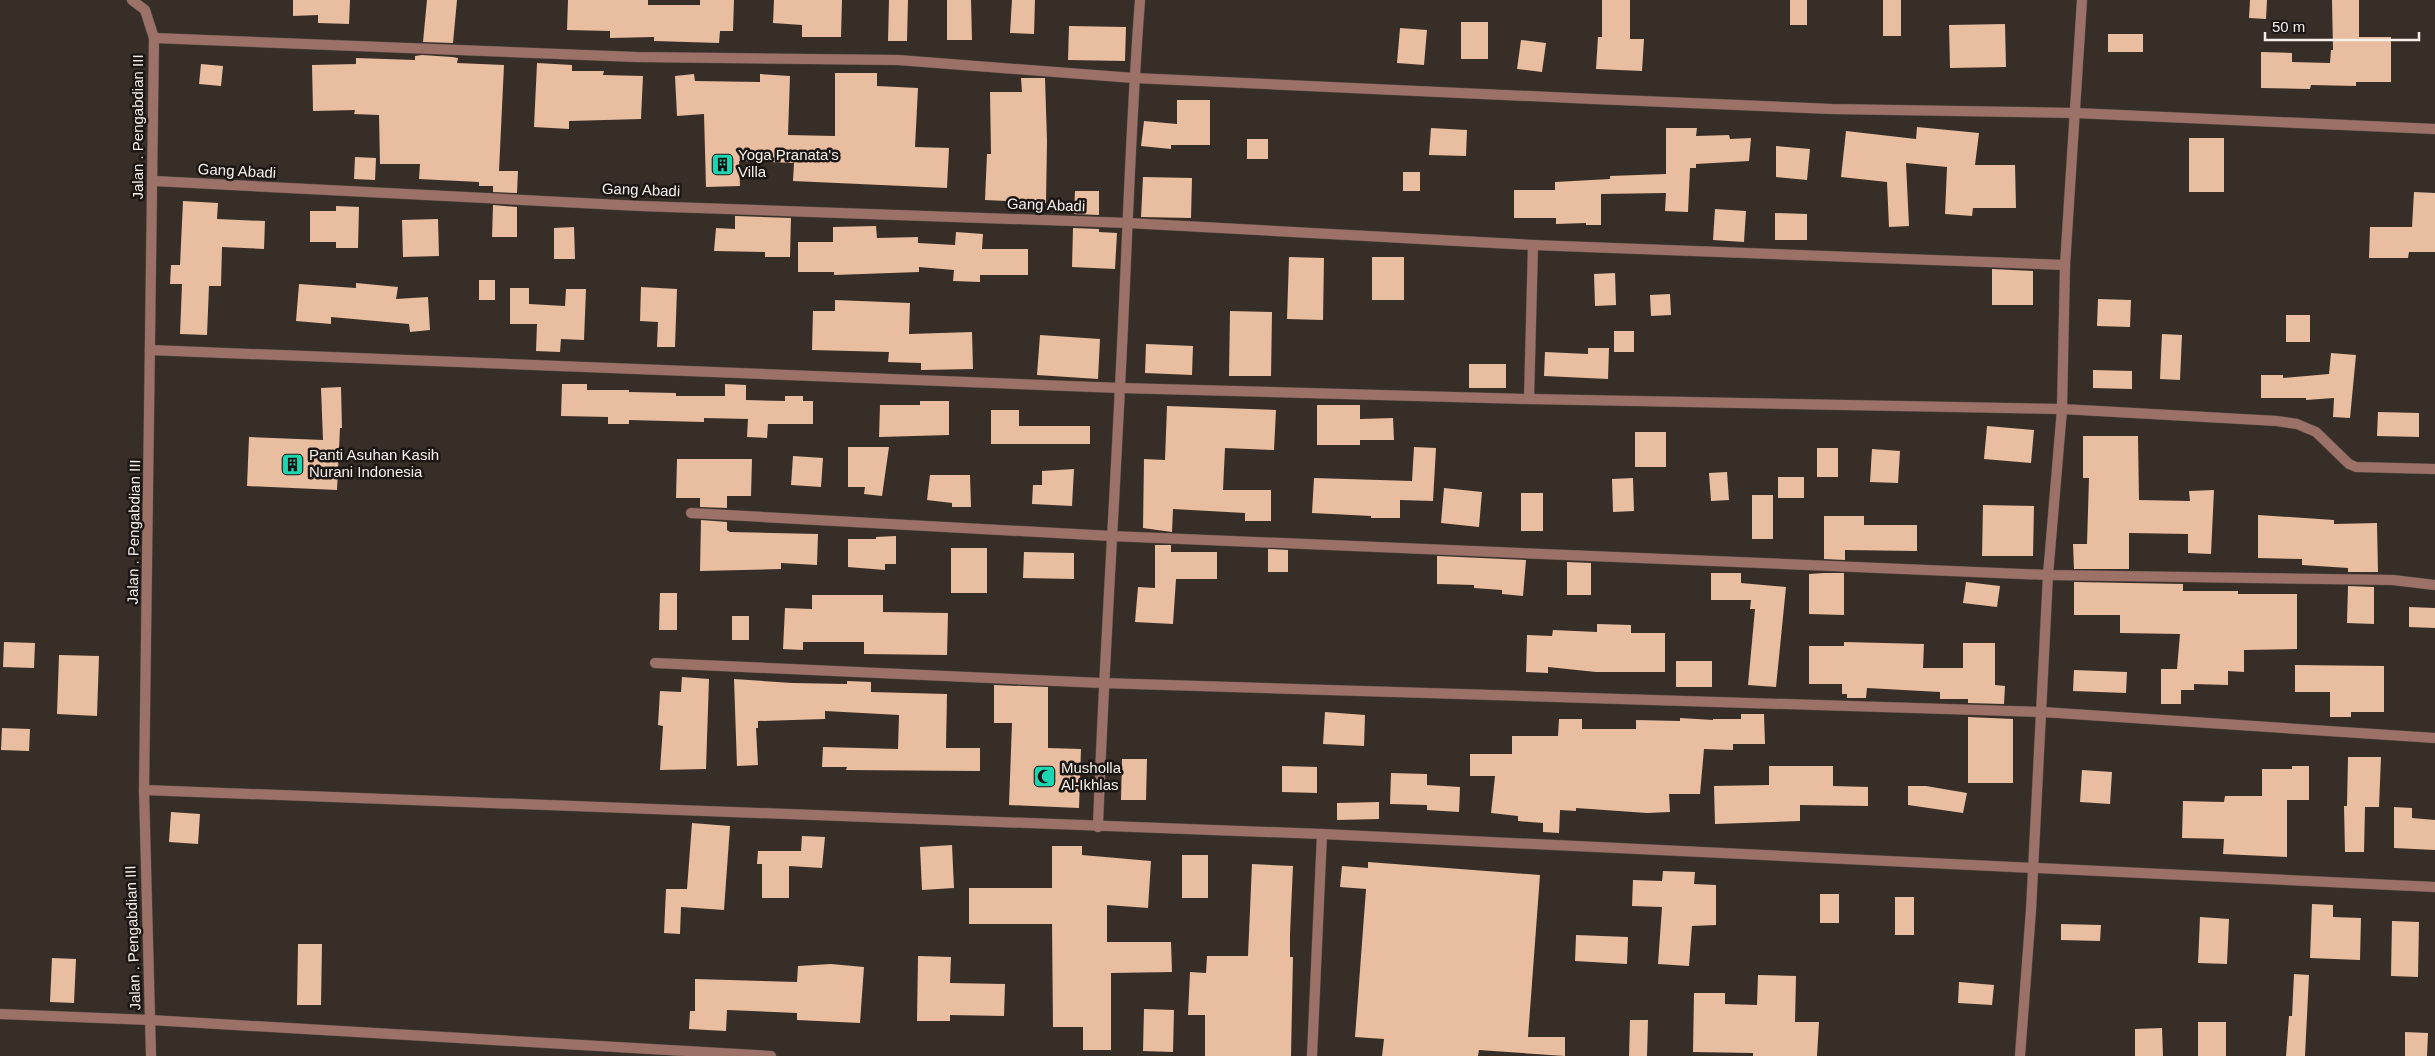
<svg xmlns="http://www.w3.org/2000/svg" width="2435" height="1056" viewBox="0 0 2435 1056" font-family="Helvetica,sans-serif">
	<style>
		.building { fill: #e9bd9f }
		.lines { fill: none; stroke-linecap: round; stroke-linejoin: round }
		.street-casing { stroke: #534943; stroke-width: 11 }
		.street { stroke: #9c7167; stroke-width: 10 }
		.labels { text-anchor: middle; stroke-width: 5; stroke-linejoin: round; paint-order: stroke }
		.street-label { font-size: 15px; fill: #f6f0eb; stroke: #1c1715 }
		.poi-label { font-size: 15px; fill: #f6f0eb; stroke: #1c1715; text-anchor: start }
	</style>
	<rect width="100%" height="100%" fill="#382e28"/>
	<g class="building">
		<polygon points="293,0 350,0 349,24 318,23 318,15 293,16"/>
		<polygon points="427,0 457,0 453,43 423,42"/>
		<polygon points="568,0 648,0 648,5 700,5 700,0 734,0 733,31 720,31 719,43 654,41 654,37 610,38 610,31 567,30"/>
		<polygon points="774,0 842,0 841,37 802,37 802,25 773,23"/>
		<polygon points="889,0 908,0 907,41 888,41"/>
		<polygon points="947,0 971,0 972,40 947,40"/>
		<polygon points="1012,0 1035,0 1034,34 1010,33"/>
		<polygon points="1602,0 1630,0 1630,39 1644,39 1642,71 1596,69 1598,37 1602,37"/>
		<rect x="1790" y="0" width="17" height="25"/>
		<rect x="1883" y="0" width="18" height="36"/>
		<polygon points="2250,0 2267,0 2266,19 2249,18"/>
		<polygon points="2332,0 2359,0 2359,37 2391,37 2391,82 2356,82 2356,86 2311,85 2310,89 2261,88 2261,52 2292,53 2292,62 2330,63 2331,50 2333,50"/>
		<rect x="1461" y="22" width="27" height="37"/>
		<polygon points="2005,24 2006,67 1950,68 1949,25"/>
		<polygon points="1069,26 1126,27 1125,61 1068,60"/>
		<polygon points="1400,28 1427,30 1424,65 1397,63"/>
		<rect x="2108" y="34" width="35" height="18"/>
		<polygon points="1521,40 1546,43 1542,72 1517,69"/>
		<polygon points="422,55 452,57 458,58 457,63 504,65 499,171 518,171 517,193 493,192 493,186 479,186 479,182 419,179 420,164 380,164 379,115 354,114 355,110 313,111 312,65 356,64 356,58 415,60 415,56"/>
		<polygon points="537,63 572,65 572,71 604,71 603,75 643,76 641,119 569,121 569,129 534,127"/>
		<polygon points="201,64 223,66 221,86 199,84"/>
		<polygon points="835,73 877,73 877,86 918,88 915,147 949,148 947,188 793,181 794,163 739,161 740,186 706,187 704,114 677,116 675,76 694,74 695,81 760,82 760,74 790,76 788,135 835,136"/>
		<polygon points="1021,78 1045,78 1047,141 1046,203 985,200 987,154 991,154 990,92 1022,92"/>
		<polygon points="1177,100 1210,100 1210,145 1171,145 1171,149 1141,146 1144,121 1177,124"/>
		<polygon points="1917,127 1979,133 1975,165 2015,165 2016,208 1973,208 1972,216 1945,214 1947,167 1906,163 1909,226 1889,227 1887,182 1841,177 1846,131 1916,139"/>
		<polygon points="1431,128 1467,130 1466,156 1429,155"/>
		<polygon points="1666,128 1697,128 1696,136 1729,135 1730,139 1751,138 1749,161 1696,164 1696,168 1690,168 1688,212 1665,211 1666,193 1601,194 1601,225 1586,225 1586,223 1556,224 1556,218 1514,218 1514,190 1555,190 1555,182 1610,179 1610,176 1666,174"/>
		<rect x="2189" y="138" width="35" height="54"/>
		<rect x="1247" y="139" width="21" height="20"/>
		<polygon points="1776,146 1810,149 1807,180 1776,177"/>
		<polygon points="355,157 376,158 375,180 354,179"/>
		<rect x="1403" y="172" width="17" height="19"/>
		<polygon points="1143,177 1192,178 1191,218 1141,217"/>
		<polygon points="1075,191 1099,191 1099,215 1074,214"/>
		<polygon points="2414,192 2435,193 2435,252 2409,252 2408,258 2369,258 2370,227 2412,227"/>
		<polygon points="183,201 218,203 217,219 265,221 264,249 222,247 221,286 209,286 207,335 180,334 182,284 170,284 171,265 180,265"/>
		<polygon points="493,205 517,207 517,237 492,237"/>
		<polygon points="336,206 359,207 358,248 336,248 336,242 310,242 310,211 336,211"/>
		<polygon points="1715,209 1746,211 1744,242 1713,240"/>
		<polygon points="1775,213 1807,214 1807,240 1775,240"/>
		<polygon points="735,216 791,218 790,257 765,257 765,252 714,251 716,228 735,229"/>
		<polygon points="438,219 439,256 403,257 402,220"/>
		<polygon points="876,226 877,238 918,237 918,243 955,245 956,232 983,234 982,249 1028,249 1028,275 980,275 980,282 953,281 954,270 919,267 919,272 834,275 834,272 798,272 798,242 833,242 833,227"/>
		<polygon points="574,227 575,259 554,259 554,228"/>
		<polygon points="1073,228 1099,229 1099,232 1117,233 1115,269 1072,267"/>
		<polygon points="1289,257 1324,258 1323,320 1287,319"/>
		<rect x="1372" y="257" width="32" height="43"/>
		<polygon points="1992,269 2033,271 2033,305 1992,305"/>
		<polygon points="1615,273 1616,305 1595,306 1594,274"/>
		<rect x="479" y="280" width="16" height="20"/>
		<polygon points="356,283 398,287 396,299 428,297 430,330 410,332 409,324 331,317 331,324 296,321 299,284 356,288"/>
		<polygon points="641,287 677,289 675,347 657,347 658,322 640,321"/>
		<polygon points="510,288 529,288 529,304 565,306 566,289 586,289 584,340 561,339 560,352 536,351 537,324 510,324"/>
		<polygon points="1670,294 1671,315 1651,316 1650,295"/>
		<polygon points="2098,299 2131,300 2130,327 2097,326"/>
		<polygon points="835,300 910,303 909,334 972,332 973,369 921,370 921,363 888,362 889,352 812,350 813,311 835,311"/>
		<polygon points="1230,311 1272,312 1271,376 1229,376"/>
		<rect x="2286" y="315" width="24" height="27"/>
		<rect x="1614" y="331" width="20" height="21"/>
		<polygon points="2162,334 2182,335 2180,380 2160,379"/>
		<polygon points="1040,335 1100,339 1098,379 1037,375"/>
		<polygon points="1146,344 1193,346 1192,375 1145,373"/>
		<polygon points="1588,348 1609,348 1608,379 1544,376 1545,352 1588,354"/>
		<polygon points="2331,353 2356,355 2350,418 2333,417 2334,398 2306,400 2306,398 2261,398 2261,375 2283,375 2283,378 2329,374"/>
		<rect x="1469" y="364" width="37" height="24"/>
		<polygon points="2093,370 2132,371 2132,389 2093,388"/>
		<polygon points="562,384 587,384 587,390 629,390 629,392 676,393 676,396 725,396 725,384 746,385 746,400 785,401 785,396 803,396 803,401 813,401 813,424 768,424 767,438 747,437 748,419 704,418 704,422 629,420 629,424 608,424 608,417 561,416"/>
		<polygon points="341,387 342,428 340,428 337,490 247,486 249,437 323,440 321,388"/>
		<polygon points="920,401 949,401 949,435 879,437 880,405 920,405"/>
		<polygon points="1317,405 1360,405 1360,419 1393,418 1394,440 1360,440 1360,445 1317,445"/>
		<polygon points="1167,406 1276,410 1274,450 1225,448 1223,490 1271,490 1271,521 1245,521 1245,513 1173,509 1172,532 1143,528 1144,459 1165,460"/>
		<polygon points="991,410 1019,410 1019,426 1090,426 1090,444 991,444"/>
		<polygon points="2378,412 2419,413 2419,437 2377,436"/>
		<polygon points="1987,426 2034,430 2031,463 1984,459"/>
		<rect x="1635" y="432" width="31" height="35"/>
		<polygon points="2083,436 2138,436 2139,500 2190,501 2189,491 2214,490 2211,554 2188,553 2188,534 2129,533 2129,569 2074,569 2073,544 2087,544 2089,478 2083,478"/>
		<polygon points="848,447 889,447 882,496 864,494 865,487 848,487"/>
		<polygon points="1414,447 1436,448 1433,501 1400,500 1400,518 1371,518 1371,516 1312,513 1314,478 1412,481"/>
		<rect x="1817" y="448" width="21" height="29"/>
		<polygon points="1872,449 1900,451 1898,483 1870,482"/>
		<polygon points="793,456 823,458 821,487 791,485"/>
		<polygon points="677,459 752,459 751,496 727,496 727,508 700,507 700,498 676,498"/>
		<polygon points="1074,469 1072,506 1032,504 1033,485 1042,485 1042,471"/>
		<polygon points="1727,472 1729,500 1711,501 1709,473"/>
		<polygon points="930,475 970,475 971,507 952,507 952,503 927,500"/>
		<rect x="1778" y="477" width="26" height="21"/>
		<polygon points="1633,478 1634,511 1613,512 1612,479"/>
		<polygon points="1444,488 1482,492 1479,527 1441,523"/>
		<rect x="1521" y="493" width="22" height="38"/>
		<rect x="1752" y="495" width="21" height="44"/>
		<polygon points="1983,505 2034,506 2033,556 1982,556"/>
		<polygon points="2258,515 2334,520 2334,524 2377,523 2378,572 2348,572 2348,568 2302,565 2302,559 2258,558"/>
		<polygon points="1824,516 1864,516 1864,525 1917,525 1917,551 1845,550 1845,560 1824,559"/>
		<polygon points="701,520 727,522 727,530 730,532 818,534 817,565 781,563 781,569 700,571"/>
		<polygon points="896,536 896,564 885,564 885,570 848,567 848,539 876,539 876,537"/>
		<polygon points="1155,545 1171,545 1171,552 1217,552 1217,579 1176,579 1173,624 1135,622 1138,587 1155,588"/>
		<rect x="951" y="548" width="36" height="45"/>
		<polygon points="1268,549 1288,550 1288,572 1268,572"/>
		<polygon points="1024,552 1074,553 1074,579 1023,578"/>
		<polygon points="1437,556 1526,560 1523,596 1502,594 1502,590 1474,588 1474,585 1437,584"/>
		<polygon points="1567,562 1591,563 1591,595 1567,595"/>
		<polygon points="1711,573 1741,573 1741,583 1786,587 1776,687 1748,685 1755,609 1750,609 1751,600 1711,600"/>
		<polygon points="1824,573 1844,573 1844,615 1809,614 1809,574"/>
		<polygon points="1966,582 2000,586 1997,607 1963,603"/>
		<polygon points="2074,582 2183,584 2183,591 2238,591 2238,594 2297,594 2297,649 2244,650 2244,672 2228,671 2228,685 2194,684 2194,690 2181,690 2181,704 2161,704 2161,669 2177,669 2180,634 2120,633 2120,615 2074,615"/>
		<polygon points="2348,586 2374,587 2374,624 2347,623"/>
		<polygon points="660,593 677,593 677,630 659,630"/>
		<polygon points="812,595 883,595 883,612 948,613 947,655 864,654 864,642 803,642 803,650 783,649 785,608 812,609"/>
		<polygon points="2409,607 2435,608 2435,628 2409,627"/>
		<rect x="732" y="616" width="17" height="24"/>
		<polygon points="1597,624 1631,625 1631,633 1665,633 1665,672 1596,672 1548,667 1548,673 1526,672 1527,635 1552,636 1553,630 1597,632"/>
		<polygon points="4,642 35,643 34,668 3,667"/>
		<polygon points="1844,642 1924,644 1923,668 1963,668 1963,643 1995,643 1995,685 2005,686 2004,704 1968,703 1968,699 1940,699 1940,692 1867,688 1866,698 1847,698 1847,694 1842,694 1842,684 1809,684 1809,646 1844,646"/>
		<polygon points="59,655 99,656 97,716 57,714"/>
		<rect x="1676" y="661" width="36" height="26"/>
		<polygon points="2295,665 2384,666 2384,712 2351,712 2351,717 2330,717 2330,692 2295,692"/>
		<polygon points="2074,670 2127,672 2126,693 2073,691"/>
		<polygon points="682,677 709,679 706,769 660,770 663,726 658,725 660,691 681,692"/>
		<polygon points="734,679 792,683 847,684 847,681 871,682 871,692 947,694 946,748 980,748 980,771 846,770 847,767 822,767 823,747 898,749 899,715 825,711 825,719 758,721 758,728 756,728 758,765 737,766"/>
		<polygon points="994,685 1048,687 1048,748 1081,749 1079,808 1009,805 1012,723 994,723"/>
		<polygon points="1325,712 1365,715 1364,746 1323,744"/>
		<polygon points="1741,714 1764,714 1765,744 1733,744 1733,750 1704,749 1700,794 1669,794 1670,812 1647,813 1576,808 1576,811 1560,810 1559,833 1543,832 1543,823 1518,821 1518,816 1491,813 1495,776 1470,776 1470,754 1512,754 1512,736 1558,736 1559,719 1582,719 1582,729 1636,729 1636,720 1680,721 1680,718 1713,720 1713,719 1741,719"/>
		<polygon points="1968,717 2013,719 2013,783 1968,783"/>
		<polygon points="2,728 30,729 29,751 1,750"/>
		<polygon points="2348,757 2381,757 2379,807 2365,807 2364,852 2345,852 2344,806 2347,806"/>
		<polygon points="1122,759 1147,759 1146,800 1121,800"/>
		<polygon points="1282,766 1317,767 1317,793 1282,792"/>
		<polygon points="1769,766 1833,766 1833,786 1868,787 1868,806 1800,805 1800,821 1715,824 1714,786 1769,785"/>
		<polygon points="2292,766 2309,766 2309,800 2287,800 2287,857 2223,854 2224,839 2182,838 2183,801 2224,802 2225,796 2262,796 2262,769 2292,769"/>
		<polygon points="2082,770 2112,772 2110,804 2080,802"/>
		<polygon points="1391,773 1427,774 1427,785 1460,787 1459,812 1427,810 1427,805 1390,804"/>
		<polygon points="1908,786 1926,786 1967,793 1963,813 1908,805"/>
		<polygon points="1379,802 1379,819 1337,820 1337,803"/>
		<polygon points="2394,807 2412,808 2412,818 2435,820 2435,850 2394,848"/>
		<polygon points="171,812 200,814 198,844 169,842"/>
		<polygon points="692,823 730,826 724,910 681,907 680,934 664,933 666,889 687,889"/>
		<polygon points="802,836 825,837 822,868 789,866 789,898 762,898 762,864 757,864 758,851 801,851"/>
		<polygon points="952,845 954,888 922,890 920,847"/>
		<polygon points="1052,846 1082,846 1082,855 1151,861 1148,908 1107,905 1107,942 1171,942 1172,972 1111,973 1111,1050 1083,1050 1083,1027 1053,1027 1052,924 969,924 969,888 1052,888"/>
		<rect x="1182" y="855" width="26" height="43"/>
		<polygon points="1368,862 1540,875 1528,1037 1565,1037 1565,1056 1479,1050 1478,1056 1382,1056 1384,1039 1355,1037 1366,889 1340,887 1342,866 1368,868"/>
		<polygon points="1252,864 1293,866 1290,934 1290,957 1293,957 1291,1056 1205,1056 1205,1015 1188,1015 1190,972 1206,973 1207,956 1248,956"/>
		<polygon points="1663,871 1695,872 1694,884 1716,885 1716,925 1692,926 1689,966 1658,964 1662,907 1632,906 1633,880 1662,881"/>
		<rect x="1820" y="894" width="19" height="29"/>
		<rect x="1895" y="897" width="19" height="38"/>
		<polygon points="2312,904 2333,905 2333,917 2361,918 2360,960 2310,958"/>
		<polygon points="2200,917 2229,919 2227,964 2198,963"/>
		<polygon points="2392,921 2419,922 2418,977 2391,976"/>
		<polygon points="2061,924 2101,925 2100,941 2061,940"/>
		<polygon points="1576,935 1628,937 1627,964 1575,961"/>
		<polygon points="298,944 322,944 321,1005 297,1005"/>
		<polygon points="918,956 951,957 950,983 1005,984 1004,1016 950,1015 950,1021 917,1021"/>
		<polygon points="52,958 76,959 74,1003 50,1002"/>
		<polygon points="831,964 864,967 860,1023 797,1020 797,1013 727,1010 726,1031 689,1029 690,1011 695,1011 695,979 797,982 798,966"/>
		<polygon points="2294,974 2309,975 2305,1056 2286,1056 2289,1016 2292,1016"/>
		<polygon points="1758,975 1796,976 1795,1022 1819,1022 1817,1056 1753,1056 1753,1053 1693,1052 1694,993 1725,993 1725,1004 1757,1005"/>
		<polygon points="1959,982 1994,985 1992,1005 1958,1003"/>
		<polygon points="1144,1009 1174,1010 1173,1052 1143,1051"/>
		<polygon points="1630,1020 1648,1020 1647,1056 1629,1056"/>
		<rect x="2198" y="1022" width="28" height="34"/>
		<polygon points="2162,1028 2163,1056 2135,1056 2135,1029"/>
		<polygon points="2405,1032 2428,1033 2427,1056 2405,1056"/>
	</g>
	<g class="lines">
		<defs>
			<g id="street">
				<polyline points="132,0 145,10 154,38 144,790 151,1056"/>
				<polyline points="154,38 636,57 898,60 1134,78 1594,99 1832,109 2075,113 2435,129"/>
				<polyline points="154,181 640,206 1128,223 1533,245 2065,265"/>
				<polyline points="150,350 1120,388 1529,399 2062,409 2277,421 2297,424 2316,432 2349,464 2356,467 2435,469"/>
				<polyline points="1529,399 1533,245"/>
				<polyline points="691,513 1111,536 2048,575 2393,580 2435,585"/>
				<polyline points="655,663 1102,683 2042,712 2435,738"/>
				<polyline points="144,790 1322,834 2435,887"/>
				<path d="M1098,827C1103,680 1113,533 1120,386C1127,258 1130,129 1140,0"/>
				<polyline points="0,1014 150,1020 771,1056"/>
				<polyline points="1312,1056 1322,834"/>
				<polyline points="2020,1056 2031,910 2048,575 2062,409 2065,265 2082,0"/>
			</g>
		</defs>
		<use href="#street" class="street-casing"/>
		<use href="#street" class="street"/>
	</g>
	<defs>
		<symbol id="building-square" viewBox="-11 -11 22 22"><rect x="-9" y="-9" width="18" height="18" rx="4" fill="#1cd5b1" stroke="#1c1715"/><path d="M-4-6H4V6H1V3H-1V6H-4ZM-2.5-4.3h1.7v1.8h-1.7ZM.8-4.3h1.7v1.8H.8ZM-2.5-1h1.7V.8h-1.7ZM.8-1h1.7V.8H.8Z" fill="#111"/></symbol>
		<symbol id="mosque-square" viewBox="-11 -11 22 22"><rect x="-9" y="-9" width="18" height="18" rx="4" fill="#1cd5b1" stroke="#1c1715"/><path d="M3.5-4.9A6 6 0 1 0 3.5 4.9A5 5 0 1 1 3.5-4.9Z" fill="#111"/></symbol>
	</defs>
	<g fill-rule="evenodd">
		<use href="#building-square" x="710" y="152" width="25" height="25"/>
		<use href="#building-square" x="280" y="452" width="25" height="25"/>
		<use href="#mosque-square" x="1032" y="764" width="25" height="25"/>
	</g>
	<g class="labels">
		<g class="street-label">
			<text transform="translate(138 127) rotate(-90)" y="5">Jalan . Pengabdian III</text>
			<text transform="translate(237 171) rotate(3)" y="5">Gang Abadi</text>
			<text transform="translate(641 190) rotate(2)" y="5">Gang Abadi</text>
			<text transform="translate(1046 205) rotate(2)" y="5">Gang Abadi</text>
			<text transform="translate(134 532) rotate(-89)" y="5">Jalan . Pengabdian III</text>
			<text transform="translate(133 938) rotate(-92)" y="5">Jalan . Pengabdian III</text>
		</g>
		<g class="poi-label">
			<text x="738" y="160">Yoga Pranata's<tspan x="738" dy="17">Villa</tspan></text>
			<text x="309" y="460">Panti Asuhan Kasih<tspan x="309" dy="17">Nurani Indonesia</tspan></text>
			<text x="1061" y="773">Musholla<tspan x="1061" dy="17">Al-Ikhlas</tspan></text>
		</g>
	</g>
	<path d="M2265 32v8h154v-8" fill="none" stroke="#f6f0eb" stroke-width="2.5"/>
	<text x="2272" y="32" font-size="15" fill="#f6f0eb" stroke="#1c1715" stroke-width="4" paint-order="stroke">50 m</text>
</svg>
